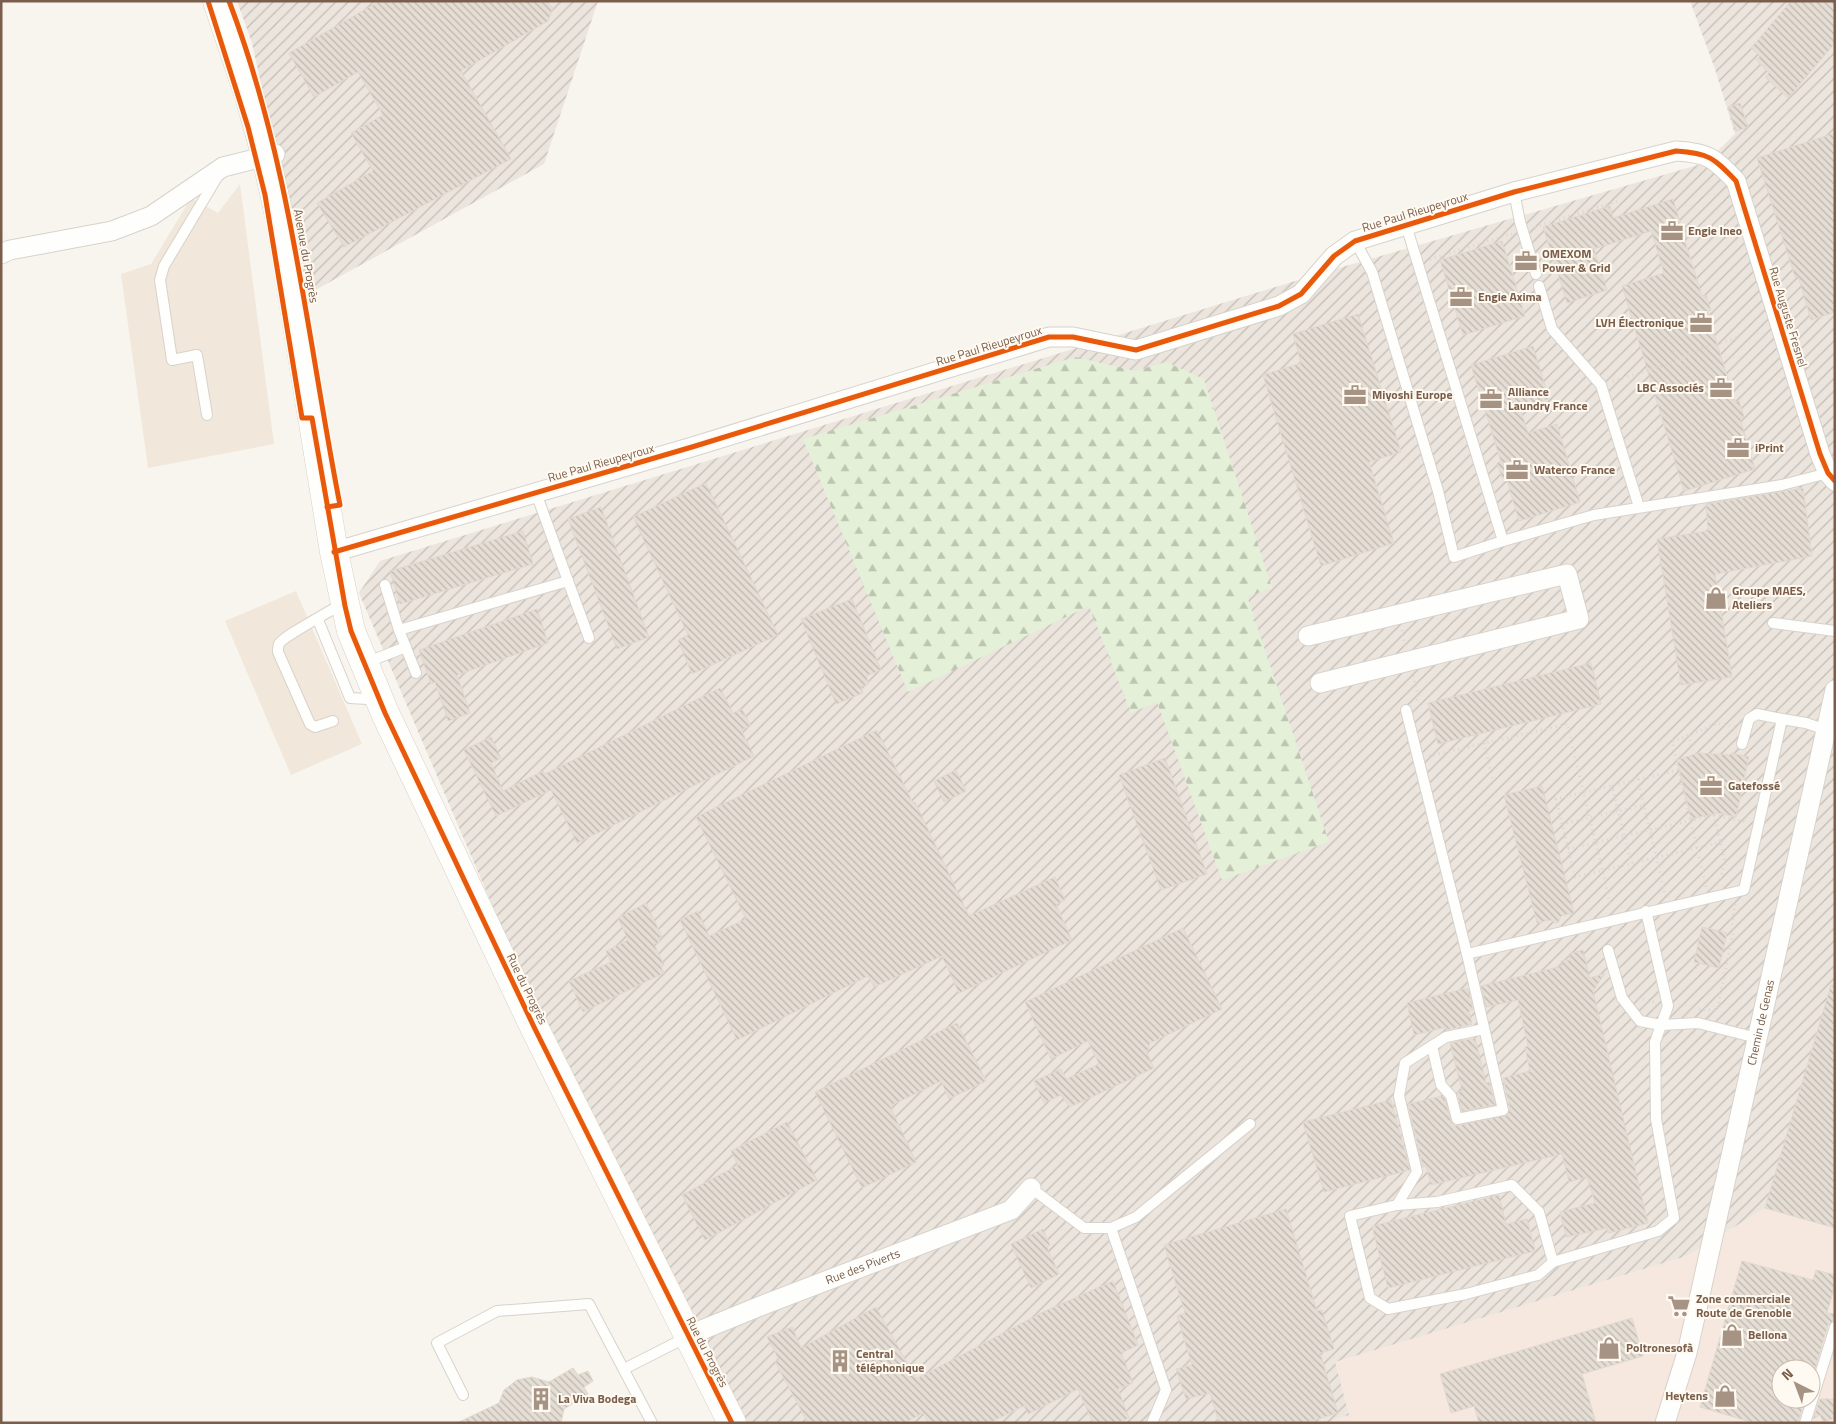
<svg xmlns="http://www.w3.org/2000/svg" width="1836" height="1424" viewBox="0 0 1836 1424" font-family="'Titillium Web',sans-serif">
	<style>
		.residential { fill: #f1e8db }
		.commercial { fill: #f6e8df; fill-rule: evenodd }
		.industrial { fill: url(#industrial-furrows) }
		.forest { fill: url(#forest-firs) }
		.building { fill: url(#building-back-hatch); stroke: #e2d8cf }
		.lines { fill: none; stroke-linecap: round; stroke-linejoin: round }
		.lane-casing { stroke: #d8d2cc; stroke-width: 12 }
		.street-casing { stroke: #d8d2cc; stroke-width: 21 }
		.secondary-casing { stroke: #d8d1c9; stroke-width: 29 }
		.path { stroke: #dcd5cf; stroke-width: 3; stroke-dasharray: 1 4; stroke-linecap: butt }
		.lane { stroke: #fefefc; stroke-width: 10 }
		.street { stroke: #fefefc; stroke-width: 19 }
		.secondary { stroke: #fefefc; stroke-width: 28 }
		.cycleway-casing { stroke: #fffaf1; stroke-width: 8 }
		.cycleway { stroke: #e8590c; stroke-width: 5 }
		.labels { text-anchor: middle; stroke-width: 4; stroke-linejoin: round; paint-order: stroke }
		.street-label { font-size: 12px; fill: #7a5e4b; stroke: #fffaf1 }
		.poi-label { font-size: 12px; font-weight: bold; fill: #7a5e4b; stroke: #fffaf1; text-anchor: start }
	</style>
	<defs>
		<pattern id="industrial-furrows" width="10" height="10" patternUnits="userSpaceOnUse" patternTransform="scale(1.25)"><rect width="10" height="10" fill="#ebe5de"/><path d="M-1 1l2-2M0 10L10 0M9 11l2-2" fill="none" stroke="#c3bdb6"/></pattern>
		<pattern id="forest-firs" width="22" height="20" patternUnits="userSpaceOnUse" patternTransform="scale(1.25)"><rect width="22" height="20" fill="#e4f0d8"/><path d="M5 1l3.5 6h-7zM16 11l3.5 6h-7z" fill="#bec6b1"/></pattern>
		<pattern id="building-back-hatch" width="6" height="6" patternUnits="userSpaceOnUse" patternTransform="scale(1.25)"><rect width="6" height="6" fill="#e5ded5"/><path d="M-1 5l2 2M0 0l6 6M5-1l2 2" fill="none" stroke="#bfb7af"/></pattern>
	</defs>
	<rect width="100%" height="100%" fill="#f8f5ee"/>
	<g class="residential">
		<polygon points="240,184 274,444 148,468 121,274 151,264 191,198 218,213"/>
		<polygon points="296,591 362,744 291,775 225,621"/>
	</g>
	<path class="commercial" d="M1765,1208L1835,1228V1423H1325L1349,1415L1334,1362L1687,1256ZM1781,1369H1811V1399H1781Z"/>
	<g class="industrial">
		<polygon points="237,1 598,1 544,164 308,294 252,43"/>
		<polygon points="1690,1 1835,1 1835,1228 1765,1208 1687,1256 1335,1362 1349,1415 1325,1423 747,1423 510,947 359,593 380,561 1318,274 1705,163 1735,134 1715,69"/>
	</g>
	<polygon class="forest" points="1075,357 1135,371 1166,362 1204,379 1272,588 1247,596 1329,842 1222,880 1157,702 1131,713 1089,606 908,692 803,439"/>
	<g class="building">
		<polygon points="380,1 546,1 553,8 548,21 461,71 511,159 344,247 317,203 373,171 351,133 383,115 358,72 314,97 289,53"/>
		<polygon points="1791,1 1835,1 1835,43 1788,98 1765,77 1769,73 1756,60 1760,56 1751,48"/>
		<polygon points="1740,103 1748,127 1736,131 1728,107"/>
		<polygon points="1835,133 1835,312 1811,320 1798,276 1795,277 1757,158"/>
		<polygon points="1673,199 1681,225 1684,224 1688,237 1684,238 1702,296 1706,295 1711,310 1707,311 1735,402 1739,401 1744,417 1740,418 1755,469 1684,491 1622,286 1664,273 1651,231 1594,249 1607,290 1567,303 1543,227 1610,206 1613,218"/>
		<polygon points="1502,241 1525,316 1463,335 1440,260"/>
		<polygon points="1358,314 1401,452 1369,462 1394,543 1321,566 1263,375 1301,363 1293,334"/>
		<polygon points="1533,346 1549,399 1520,408 1528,433 1557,424 1580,502 1519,521 1506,477 1502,478 1497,463 1501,462 1471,365"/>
		<polygon points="706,483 778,635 692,674 678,640 688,635 633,517"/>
		<polygon points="1803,488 1812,556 1715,574 1732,677 1681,685 1657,539 1708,531 1706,504"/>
		<polygon points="601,507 649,637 617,649 568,519"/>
		<polygon points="523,531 533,564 400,604 390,571"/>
		<polygon points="852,599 881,670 866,676 869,683 861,687 863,693 836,704 801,619"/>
		<polygon points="537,609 548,643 457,675 470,713 448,721 435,682 431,684 419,650"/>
		<polygon points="1591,663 1601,704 1438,744 1428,703"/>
		<polygon points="720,688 733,713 742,709 751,726 741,730 754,756 577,843 551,790 496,816 464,750 491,737 501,758 491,763 503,791 543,771 545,774"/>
		<polygon points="877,730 913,803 915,802 969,916 1055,877 1065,900 1056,905 1072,940 959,993 942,956 874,987 868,976 737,1040 680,920 698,911 709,936 746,919 696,817"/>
		<polygon points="1698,753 1730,755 1731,753 1749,757 1736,817 1718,813 1691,819 1677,760"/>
		<polygon points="1165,758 1207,874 1161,890 1119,775"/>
		<polygon points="956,770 966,791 944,802 934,781"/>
		<polygon points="1542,786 1574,913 1561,916 1558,923 1549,920 1537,923 1504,795"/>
		<polygon points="646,903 662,937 658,938 660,942 654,944 664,965 661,967 664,973 583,1012 569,981 611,962 606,951 628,940 618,918"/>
		<polygon points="1702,927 1727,933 1719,968 1694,962"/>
		<polygon points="1183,928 1222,1009 1150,1043 1147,1053 1154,1068 1070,1107 1061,1095 1044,1103 1034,1081 1061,1069 1066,1079 1099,1064 1088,1041 1051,1059 1025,1002"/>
		<polygon points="1583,950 1590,978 1605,973 1593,991 1648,1223 1608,1233 1607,1228 1566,1237 1560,1212 1595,1203 1587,1177 1569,1182 1562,1154 1431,1185 1426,1166 1423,1167 1408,1104 1442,1096 1445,1099 1451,1121 1455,1126 1507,1115 1510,1108 1503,1078 1530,1071 1525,1047 1528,1046 1518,1000 1486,1007 1481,986 1562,966 1561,961 1570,960 1569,954"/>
		<polygon points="1831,985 1835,985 1835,1228 1765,1208"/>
		<polygon points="1464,989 1468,989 1473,1010 1469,1011 1472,1024 1447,1030 1446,1027 1414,1035 1407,1003"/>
		<polygon points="957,1023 986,1081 949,1099 941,1081 890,1106 916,1162 862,1188 815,1092"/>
		<polygon points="1475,1038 1486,1083 1489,1082 1495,1105 1462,1111 1457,1092 1462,1091 1450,1043"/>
		<polygon points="1391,1100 1410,1170 1324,1192 1303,1122"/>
		<polygon points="787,1122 817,1180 705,1240 682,1195 738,1165 731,1151"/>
		<polygon points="1499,1195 1506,1224 1527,1219 1535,1251 1388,1288 1372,1226"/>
		<polygon points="1286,1209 1317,1311 1322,1310 1334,1349 1320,1353 1338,1413 1304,1423 1219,1423 1210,1393 1186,1399 1176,1369 1192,1365 1177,1316 1185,1313 1164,1245"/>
		<polygon points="1043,1229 1050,1245 1047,1247 1059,1274 1031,1288 1011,1244"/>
		<polygon points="1742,1261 1813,1280 1816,1270 1835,1275 1835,1285 1827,1313 1835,1314 1835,1320 1828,1325 1815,1369 1781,1369 1781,1399 1805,1399 1798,1423 1754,1423 1700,1407"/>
		<polygon points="1113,1281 1138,1345 1121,1353 1133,1383 1118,1389 1129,1418 1116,1423 1093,1423 1078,1389 1028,1414 1024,1406 989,1423 928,1423 923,1413 904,1423 808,1423 775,1362 779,1360 767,1337 792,1327 801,1348 876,1307 916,1379 1043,1312"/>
		<polygon points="1632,1318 1643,1356 1582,1374 1596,1423 1479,1423 1474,1406 1451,1413 1440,1374"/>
		<polygon points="573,1368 578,1375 588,1371 593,1381 584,1387 588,1394 564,1409 561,1423 457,1423 499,1403 504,1390 517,1380 532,1377 549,1382"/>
		<polygon points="1820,1399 1835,1399 1835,1418 1823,1422 1820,1415 1813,1419"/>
	</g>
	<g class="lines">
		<defs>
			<g id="lane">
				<polyline points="1514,192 1520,222 1536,274"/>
				<polyline points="1406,225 1503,541 1594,515 1782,485 1828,473"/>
				<polyline points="1355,241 1372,272 1438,491 1454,557 1503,541"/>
				<polyline points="1539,286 1552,329 1601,385 1639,507"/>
				<polyline points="207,415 197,355 172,360 160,280 164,266 219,174"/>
				<polyline points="568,581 589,638"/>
				<polyline points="385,585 399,630 568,581 536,493"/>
				<polyline points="318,620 350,698 367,699 377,695"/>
				<polyline points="1773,623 1835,631"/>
				<polyline points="399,630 416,673"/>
				<polyline points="365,663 406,647"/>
				<polyline points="1406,710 1467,954 1744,890 1782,719 1806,723 1829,731"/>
				<path d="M333,721L315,727L310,724L278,652C278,649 278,646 279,644C282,637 333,610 343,603"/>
				<polyline points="1742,744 1749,719 1757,714 1782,719"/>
				<polyline points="1608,950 1622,998 1640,1021 1661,1025 1698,1023 1757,1038"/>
				<polyline points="1484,1029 1446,1037 1405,1063 1399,1096 1417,1172 1397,1205 1350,1216 1370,1298 1388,1309 1466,1294 1538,1275 1553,1262 1658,1231 1674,1218 1656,1119 1655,1042 1668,1006 1646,911"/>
				<polyline points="1432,1046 1441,1085 1451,1096 1457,1119 1503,1110 1467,954"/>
				<polyline points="1031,1188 1084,1228 1111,1228 1166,1390 1152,1423"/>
				<polyline points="1397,1205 1437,1202 1512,1185 1539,1212 1553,1262"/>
				<polyline points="1111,1228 1136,1217 1250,1124"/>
				<polyline points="624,1369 687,1337"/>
				<polyline points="463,1395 437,1343 497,1311 589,1304 652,1423"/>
				<polyline points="1805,1423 1835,1327"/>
			</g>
			<g id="street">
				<polyline points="1,254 10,250 112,231 151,216 223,167 275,154"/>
				<path d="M334,552L692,447L1049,337H1073L1136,350L1279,306L1301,294L1334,256L1355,241L1514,192L1676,151C1709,153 1714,158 1736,181L1820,454L1828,473L1835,481"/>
				<polyline points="1308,636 1567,574 1579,619 1320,683"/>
				<path id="s1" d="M687,1336L763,1305L1011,1210L1031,1188"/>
				<path id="s2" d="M1665,1423L1687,1353L1835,690"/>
			</g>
			<polyline id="secondary" points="217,1 249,96 266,157 280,220 334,552 351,631 385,713 535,1029 732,1423"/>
		</defs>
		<use href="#lane" class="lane-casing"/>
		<use href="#street" class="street-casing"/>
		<use href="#secondary" class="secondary-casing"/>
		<g class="path">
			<polyline points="1535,227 1618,201"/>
			<polyline points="1430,259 1512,234"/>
			<polyline points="1613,381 1676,362 1699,349 1737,338"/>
			<polyline points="1402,630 1405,646"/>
			<polyline points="1413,676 1419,698 1414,702"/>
			<polyline points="1689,735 1692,750"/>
			<polyline points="1484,743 1493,782"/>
			<polyline points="1429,756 1567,724 1611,907"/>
			<polyline points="1678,770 1556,799 1575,877 1721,842"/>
			<polyline points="1638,779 1665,896"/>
			<polyline points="1612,785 1631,863"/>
			<polyline points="1714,815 1725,861 1720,883"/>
			<polyline points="1562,824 1644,805"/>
			<polyline points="1568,849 1714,815 1746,822"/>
			<polyline points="1706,887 1672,742 1718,723 1735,727"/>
			<polyline points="1638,998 1654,1002"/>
			<polyline points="1699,1009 1717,1010 1733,933 1732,921 1735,904"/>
		</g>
		<use href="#lane" class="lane"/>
		<use href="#street" class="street"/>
		<use href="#secondary" class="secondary"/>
		<defs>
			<g id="cycleway">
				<polyline points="208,1 248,127 265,195 302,418 312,418 345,606 351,631 385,713 535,1029 732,1423"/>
				<path d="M229,1C291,163 307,337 340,505L327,507"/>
				<path d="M334,552L692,447L1049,337H1073L1136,350L1279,306L1301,294L1334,256L1355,241L1514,192L1676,151C1709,153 1714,158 1736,181L1820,454L1828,473L1835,481"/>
			</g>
		</defs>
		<use href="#cycleway" class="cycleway-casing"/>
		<use href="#cycleway" class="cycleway"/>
	</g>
	<defs>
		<symbol id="office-bare" viewBox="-9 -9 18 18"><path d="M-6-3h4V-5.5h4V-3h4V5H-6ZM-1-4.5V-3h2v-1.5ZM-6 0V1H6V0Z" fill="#a69384" stroke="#fffaf1" stroke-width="2.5" paint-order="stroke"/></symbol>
		<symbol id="shop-bare" viewBox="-9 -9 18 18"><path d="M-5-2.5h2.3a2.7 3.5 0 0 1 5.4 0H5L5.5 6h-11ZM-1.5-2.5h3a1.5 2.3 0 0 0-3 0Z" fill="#a69384" stroke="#fffaf1" stroke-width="2.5" paint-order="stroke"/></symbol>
		<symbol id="supermarket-bare" viewBox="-9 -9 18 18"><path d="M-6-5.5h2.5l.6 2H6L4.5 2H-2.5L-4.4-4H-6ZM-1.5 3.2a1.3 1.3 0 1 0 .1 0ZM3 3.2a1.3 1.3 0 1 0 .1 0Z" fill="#a69384" stroke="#fffaf1" stroke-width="2.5" paint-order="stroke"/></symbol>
		<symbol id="building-bare" viewBox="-9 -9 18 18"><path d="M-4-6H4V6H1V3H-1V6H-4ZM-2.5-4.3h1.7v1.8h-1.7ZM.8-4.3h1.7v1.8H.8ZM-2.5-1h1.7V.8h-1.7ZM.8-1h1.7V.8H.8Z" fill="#a69384" stroke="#fffaf1" stroke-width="2.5" paint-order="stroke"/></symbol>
	</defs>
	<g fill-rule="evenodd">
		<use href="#office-bare" x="1656" y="215" width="32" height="32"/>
		<use href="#office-bare" x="1510" y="245" width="32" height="32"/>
		<use href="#office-bare" x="1445" y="281" width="32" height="32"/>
		<use href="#office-bare" x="1685" y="307" width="32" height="32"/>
		<use href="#office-bare" x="1705" y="372" width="32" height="32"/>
		<use href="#office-bare" x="1339" y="379" width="32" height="32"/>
		<use href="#office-bare" x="1475" y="383" width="32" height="32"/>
		<use href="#office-bare" x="1722" y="432" width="32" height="32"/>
		<use href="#office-bare" x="1501" y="454" width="32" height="32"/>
		<use href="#shop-bare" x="1700" y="582" width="32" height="32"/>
		<use href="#office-bare" x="1695" y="770" width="32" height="32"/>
		<use href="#supermarket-bare" x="1663" y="1290" width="32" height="32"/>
		<use href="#shop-bare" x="1716" y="1319" width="32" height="32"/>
		<use href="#shop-bare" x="1593" y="1332" width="32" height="32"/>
		<use href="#building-bare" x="824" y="1345" width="32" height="32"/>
		<use href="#shop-bare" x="1709" y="1380" width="32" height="32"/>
		<use href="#building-bare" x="525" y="1383" width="32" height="32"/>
	</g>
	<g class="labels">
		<g class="street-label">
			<text transform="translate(1415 212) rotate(-17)" y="4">Rue Paul Rieupeyroux</text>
			<text transform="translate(306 256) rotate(80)" y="4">Avenue du Progrès</text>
			<text transform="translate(1788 317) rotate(73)" y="4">Rue Auguste Fresnel</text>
			<text transform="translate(989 346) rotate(-17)" y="4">Rue Paul Rieupeyroux</text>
			<text transform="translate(601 463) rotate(-16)" y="4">Rue Paul Rieupeyroux</text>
			<text transform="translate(527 989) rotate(64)" y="4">Rue du Progrès</text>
			<text dy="4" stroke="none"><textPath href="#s2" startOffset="412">Chemin de Genas</textPath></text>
			<text dy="4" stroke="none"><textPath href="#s1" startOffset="189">Rue des Piverts</textPath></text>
			<text transform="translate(707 1352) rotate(63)" y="4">Rue du Progrès</text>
		</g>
		<g class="poi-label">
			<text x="1688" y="235">Engie Ineo</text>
			<text x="1542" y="258">OMEXOM<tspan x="1542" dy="14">Power &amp; Grid</tspan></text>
			<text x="1478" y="301">Engie Axima</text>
			<text x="1684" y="327" text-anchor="end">LVH Électronique</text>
			<text x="1704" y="392" text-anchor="end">LBC Associés</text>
			<text x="1508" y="396">Alliance<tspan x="1508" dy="14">Laundry France</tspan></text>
			<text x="1372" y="399">Miyoshi Europe</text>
			<text x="1755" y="452">iPrint</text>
			<text x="1534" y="474">Waterco France</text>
			<text x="1732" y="595">Groupe MAES,<tspan x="1732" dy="14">Ateliers</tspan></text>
			<text x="1728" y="790">Gatefossé</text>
			<text x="1696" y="1303">Zone commerciale<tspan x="1696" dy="14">Route de Grenoble</tspan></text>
			<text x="1748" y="1339">Bellona</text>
			<text x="1626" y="1352">Poltronesofà</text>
			<text x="856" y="1358">Central<tspan x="856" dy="14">téléphonique</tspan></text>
			<text x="1708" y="1400" text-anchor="end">Heytens</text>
			<text x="558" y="1403">La Viva Bodega</text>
		</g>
	</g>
	<rect width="1836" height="1424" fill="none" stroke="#7a5e4b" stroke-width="5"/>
	<g transform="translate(1796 1384) rotate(318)"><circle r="24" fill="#fffaf1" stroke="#cabcaf"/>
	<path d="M0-4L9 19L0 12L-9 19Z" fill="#a69384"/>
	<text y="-8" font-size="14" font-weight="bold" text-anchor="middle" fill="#7a5e4b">N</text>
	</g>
</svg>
